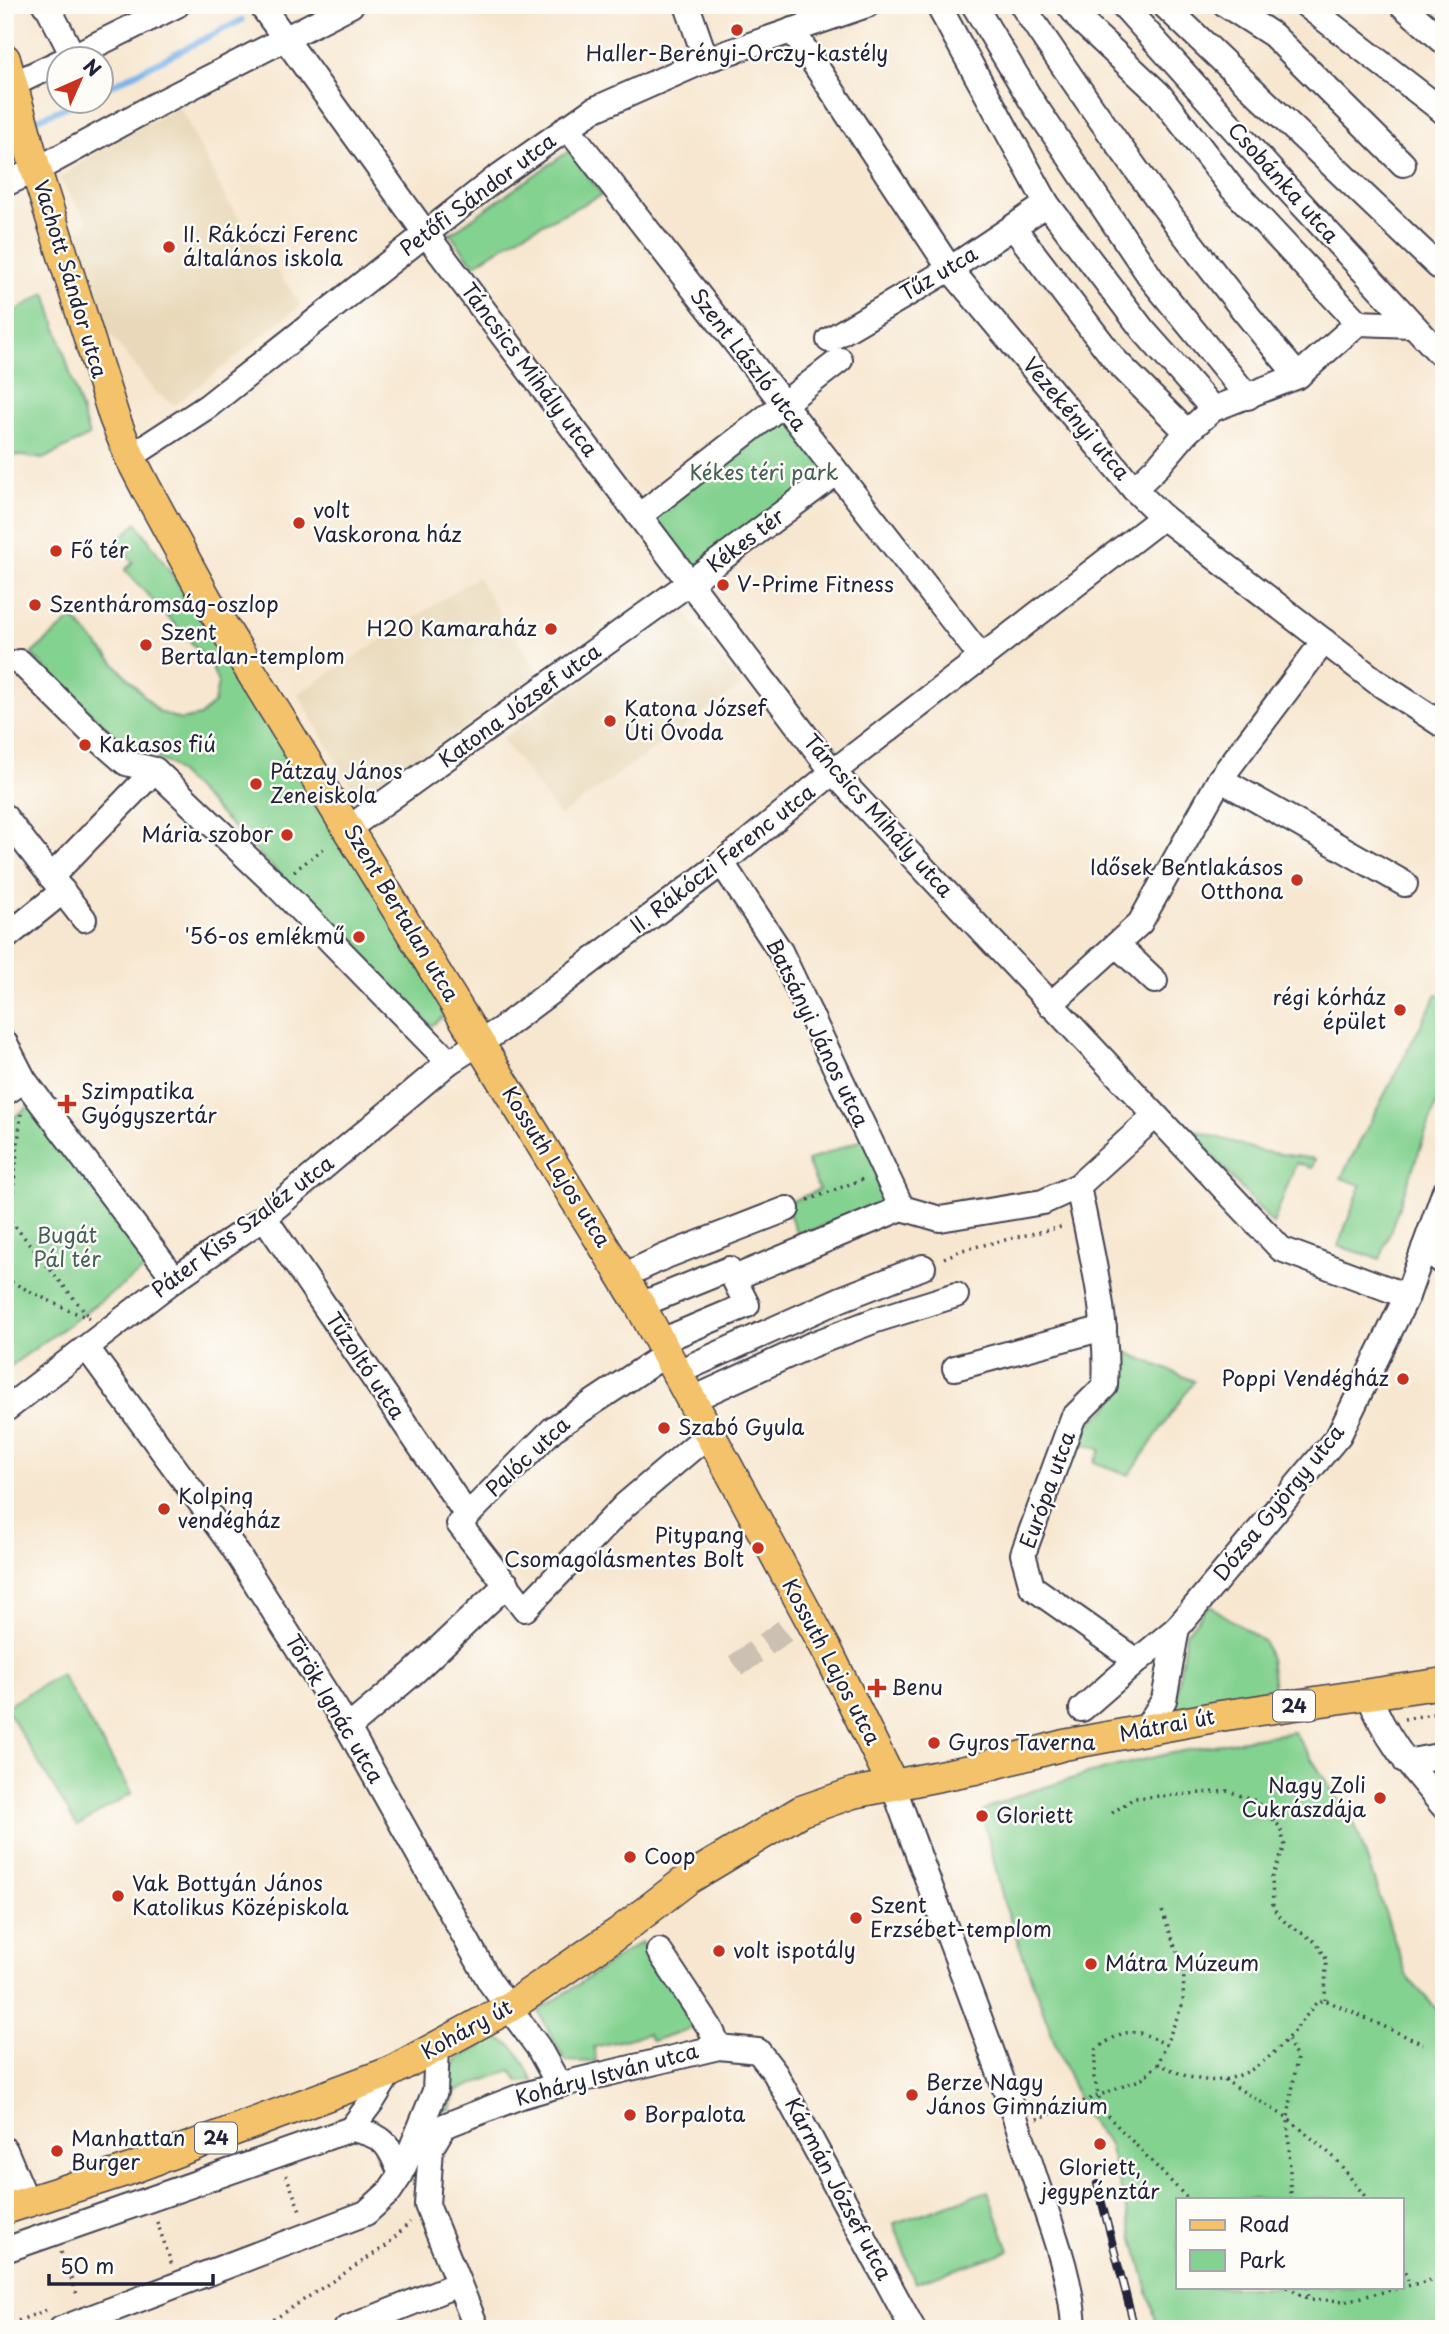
<svg xmlns="http://www.w3.org/2000/svg" width="1449" height="2334" viewBox="0 0 1449 2334" font-family="'Playpen Sans',sans-serif">
	<style>
		.built { fill: #e9d9ba }
		.green { fill: #84d290; stroke: #537a66; stroke-width: 2; fill-rule: evenodd }
		.lines { fill: none; stroke-linecap: round; stroke-linejoin: round }
		.stream { stroke: #78b3ea; stroke-width: 6 }
		.minor-tunnel { stroke: #ccc0b2; stroke-width: 24; stroke-dasharray: 24 12; stroke-linecap: butt }
		.minor-casing { stroke: #424051; stroke-width: 28 }
		.major-casing { stroke: #424051; stroke-width: 33 }
		.path { stroke: #424051; stroke-width: 3.5; stroke-dasharray: 2 5; stroke-linecap: butt }
		.minor { stroke: #fff; stroke-width: 24 }
		.major { stroke: #f3c26a; stroke-width: 30 }
		.rail-casing { stroke: #22223b; stroke-width: 8 }
		.rail { stroke: #fdfcf7; stroke-width: 5; stroke-dasharray: 16; stroke-linecap: butt }
		.poi-dot { fill: #c8321e; stroke: #fdfcf7; stroke-width: 2.5 }
		.labels { text-anchor: middle; stroke-width: 5; stroke-linejoin: round; paint-order: stroke }
		.shield { fill: #fdfcf7; stroke: #646373; stroke-width: 2 }
		.shield-label { font-size: 19px; font-weight: bold; fill: #22223b }
		.poi-label { font-size: 21px; fill: #22223b; stroke: #fdfcf7; text-anchor: start }
		.street-label { font-size: 21px; fill: #22223b; stroke: #fdfcf7 }
		.park-label { font-size: 21px; fill: #446059; stroke: #fdfcf7 }
	</style>
	<rect width="100%" height="100%" fill="#fdfcf7"/>
	<filter id="ink" filterUnits="userSpaceOnUse"><feTurbulence type="fractalNoise" baseFrequency=".0143" numOctaves="2"/><feDisplacementMap in="SourceGraphic" scale="14" xChannelSelector="R" yChannelSelector="G"/><feConvolveMatrix kernelMatrix="1 2 1 2 8 2 1 2 1" color-interpolation-filters="sRGB"/></filter>
	<filter id="wash" filterUnits="userSpaceOnUse"><feTurbulence type="fractalNoise" baseFrequency=".00686" numOctaves="4" result="noise"/><feDisplacementMap in="SourceGraphic" scale="28" xChannelSelector="R" yChannelSelector="G"/><feGaussianBlur stdDeviation="1.57" result="paint"/><feColorMatrix in="noise" values="0 0 0 0 0 0 0 0 0 0 0 0 0 0 0 0 0 1.4 0 .05"/><feComposite in="paint" operator="in"/></filter>
	<g filter="url(#wash)">
		<rect width="100%" height="100%" fill="#f7e7d0"/>
		<g class="built">
			<polygon points="180,107 226,199 301,305 175,405 155,392 107,330 74,232 89,223 59,179 105,145"/>
			<polygon points="477,577 540,675 360,801 298,694"/>
			<polygon points="681,607 741,686 560,816 502,739"/>
		</g>
		<g class="green">
			<polygon points="569,151 602,195 524,233 474,265 450,234"/>
			<polygon points="46,293 89,436 43,459 15,455 5,462 5,317"/>
			<polygon points="782,405 836,473 689,583 639,516"/>
			<polygon points="137,523 268,716 448,1013 431,1026 170,764 123,744 31,654 73,618 158,711 180,720 200,716 214,703 218,683 210,663 125,570 133,562 116,542"/>
			<polygon points="1437,994 1444,996 1444,1083 1380,1259 1338,1246 1361,1185 1341,1178"/>
			<polygon points="32,1104 156,1261 5,1370 5,1124"/>
			<polygon points="1188,1128 1260,1151 1315,1159 1312,1168 1296,1163 1273,1224"/>
			<polygon points="868,1137 896,1197 798,1236 785,1204 819,1190 807,1161"/>
			<polygon points="1119,1349 1194,1381 1129,1475 1094,1462 1101,1450 1079,1442 1086,1427 1108,1408 1120,1388"/>
			<polygon points="1209,1605 1264,1642 1270,1659 1276,1702 1173,1718 1186,1633"/>
			<polygon points="61,1674 132,1793 77,1826 5,1707"/>
			<path d="M1294,1732L1356,1827L1407,1977L1444,2017V2329H1158L1109,2145L1086,2116L1056,2046L1004,1903L982,1812C1004,1799 1028,1792 1052,1785C1130,1759 1213,1744 1294,1732ZM1178,2199H1402V2287H1178Z"/>
			<polygon points="641,1942 698,2026 652,2041 648,2034 594,2047 596,2062 565,2061 539,2013 542,2009"/>
			<path d="M496,2038C519,2044 522,2061 533,2081L519,2082L511,2070L456,2091L450,2109L433,2115L457,2059Z"/>
			<polygon points="988,2191 1009,2251 915,2283 894,2223"/>
		</g>
		<g class="lines">
			<g class="stream">
				<polyline points="102,90 242,20"/>
				<polyline points="31,122 77,102"/>
			</g>
		</g>
	</g>
	<g filter="url(#ink)">
		<g class="lines">
			<polyline class="minor-tunnel" points="736,1666 787,1629"/>
			<defs>
				<g id="minor">
					<polyline points="45,5 48,7 73,56"/>
					<polyline points="261,5 426,234 833,772 1281,1249 1407,1296"/>
					<polyline points="687,5 706,60"/>
					<polyline points="938,5 1047,204 1143,330 1213,409"/>
					<polyline points="974,5 1031,100 1153,281 1248,397"/>
					<path d="M1022,5C1108,134 1198,259 1298,376"/>
					<polyline points="1069,5 1081,21 1159,94 1231,187 1358,323"/>
					<polyline points="1123,5 1285,186 1444,358"/>
					<polyline points="1164,5 1438,266"/>
					<polyline points="1226,5 1273,35 1403,164"/>
					<polyline points="1306,5 1444,112"/>
					<polyline points="1402,5 1444,42"/>
					<polyline points="792,30 950,269 1134,489 1163,517 1377,682 1444,726"/>
					<polyline points="65,60 177,5"/>
					<polyline points="5,88 60,62"/>
					<polyline points="567,127 982,658"/>
					<polyline points="5,184 36,170 152,107 351,5"/>
					<polyline points="1014,228 1115,360 1187,432 1213,409 1298,376 1358,323 1412,325"/>
					<polyline points="829,340 950,269 1047,204"/>
					<polyline points="130,457 208,406 495,179 593,110 706,60 867,5"/>
					<polyline points="1134,489 1159,465 1187,432"/>
					<polyline points="639,516 840,360"/>
					<polyline points="20,662 95,736 126,763 155,770 276,885 449,1062"/>
					<polyline points="1220,779 1324,641"/>
					<polyline points="5,817 84,919"/>
					<polyline points="349,828 689,583 836,473"/>
					<polyline points="722,863 780,951 902,1208"/>
					<polyline points="51,877 155,770"/>
					<polyline points="5,938 63,891"/>
					<polyline points="1117,945 1155,981"/>
					<polyline points="1050,1005 1140,923 1220,779 1405,884"/>
					<polyline points="5,1043 24,1080"/>
					<polyline points="5,1093 24,1080 175,1279"/>
					<path d="M1078,1186C1091,1252 1109,1318 1105,1386L1073,1418L1023,1554L1032,1587L1137,1661L1177,1628"/>
					<polyline points="264,1217 467,1515"/>
					<polyline points="1424,1248 1444,1263"/>
					<polyline points="623,1276 666,1256 787,1209"/>
					<polyline points="734,1278 902,1208 940,1219 1043,1202 1078,1186 1155,1116"/>
					<polyline points="640,1305 729,1269 747,1305 659,1342"/>
					<polyline points="87,1348 233,1547 348,1728 490,1982 538,2047 559,2085"/>
					<polyline points="666,1354 553,1429 459,1524 525,1609 625,1505 709,1434"/>
					<polyline points="955,1368 1104,1328"/>
					<polyline points="676,1373 841,1299 923,1267"/>
					<polyline points="691,1400 811,1345 876,1320 956,1295"/>
					<polyline points="5,1410 175,1279 264,1217 449,1062 500,1030 722,863 833,772 1163,517"/>
					<path d="M1369,1695C1386,1741 1413,1770 1444,1807"/>
					<polyline points="1082,1709 1137,1661"/>
					<polyline points="348,1728 412,1674 507,1584"/>
					<polyline points="1145,1730 1164,1700 1177,1628 1339,1435 1407,1296 1444,1193"/>
					<polyline points="1406,1762 1444,1755"/>
					<path d="M893,1785C939,1915 992,2043 1034,2175C1050,2224 1072,2276 1074,2329"/>
					<polyline points="659,1951 710,2028 719,2047"/>
					<polyline points="351,2129 373,2100 390,2072"/>
					<polyline points="5,2150 27,2202"/>
					<path d="M5,2250L351,2129C384,2135 389,2144 401,2174"/>
					<polyline points="61,2329 366,2213 389,2192 401,2174 435,2091 437,2048"/>
					<polyline points="346,2329 458,2284"/>
					<polyline points="477,2329 427,2205 431,2148 444,2126 521,2096 559,2085 719,2047 758,2051 775,2073 913,2329"/>
				</g>
				<g id="major">
					<polyline points="5,59 36,170 114,417 130,457 147,490 207,600 640,1305 829,1654 893,1785"/>
					<polyline points="5,2209 125,2171 390,2072 508,2008 618,1933 688,1879 801,1811 853,1793 975,1769 1064,1745 1220,1716 1444,1683"/>
				</g>
			</defs>
			<use href="#minor" class="minor-casing"/>
			<use href="#major" class="major-casing"/>
			<g class="path">
				<polyline points="294,871 327,846"/>
				<polyline points="808,1200 863,1179"/>
				<polyline points="10,1220 21,1114"/>
				<polyline points="5,1223 10,1220 89,1317"/>
				<polyline points="944,1258 962,1250 1065,1226"/>
				<polyline points="5,1279 68,1310 89,1318"/>
				<polyline points="1404,1719 1444,1712"/>
				<polyline points="1112,1813 1134,1798 1228,1791 1256,1801 1280,1827 1285,1846 1272,1877 1273,1908 1284,1921 1317,1943 1326,1959 1325,2000"/>
				<polyline points="1288,2040 1297,2058 1288,2118 1291,2199"/>
				<path d="M1167,2045C1134,2028 1127,2026 1096,2050L1094,2077L1102,2110L1188,2199"/>
				<path d="M1158,2064C1170,2068 1182,2076 1194,2078C1250,2092 1286,2042 1316,2003L1325,2000L1423,2044"/>
				<polyline points="1224,2080 1288,2118 1336,2159 1367,2199"/>
				<polyline points="1037,2119 1142,2079 1158,2064 1183,2003 1184,1970 1162,1911"/>
				<polyline points="286,2175 301,2213"/>
				<polyline points="157,2222 172,2265"/>
				<polyline points="61,2252 78,2297"/>
				<polyline points="1402,2266 1410,2285"/>
				<polyline points="1287,2287 1309,2299 1346,2301 1444,2277"/>
				<polyline points="1307,2287 1309,2298"/>
				<polyline points="5,2320 12,2323 47,2310"/>
				<polyline points="263,2329 267,2324 386,2246 410,2222"/>
			</g>
			<use href="#minor" class="minor"/>
			<use href="#major" class="major"/>
			<defs>
				<polyline id="rail" points="1097,2184 1135,2329"/>
			</defs>
			<use href="#rail" class="rail-casing"/>
			<use href="#rail" class="rail"/>
		</g>
	</g>
	<g class="poi-dot">
		<circle cx="737" cy="30" r="7"/>
		<circle cx="169" cy="247" r="7"/>
		<circle cx="299" cy="523" r="7"/>
		<circle cx="56" cy="551" r="7"/>
		<circle cx="723" cy="585" r="7"/>
		<circle cx="35" cy="605" r="7"/>
		<circle cx="551" cy="629" r="7"/>
		<circle cx="146" cy="645" r="7"/>
		<circle cx="610" cy="721" r="7"/>
		<circle cx="85" cy="745" r="7"/>
		<circle cx="256" cy="784" r="7"/>
		<circle cx="287" cy="835" r="7"/>
		<circle cx="1297" cy="880" r="7"/>
		<circle cx="359" cy="937" r="7"/>
		<circle cx="1400" cy="1010" r="7"/>
		<path d="M63.5 1093.5h7v7h7v7h-7v7h-7v-7h-7v-7h7z"/>
		<circle cx="1403" cy="1379" r="7"/>
		<circle cx="664" cy="1428" r="7"/>
		<circle cx="164" cy="1509" r="7"/>
		<circle cx="758" cy="1548" r="7"/>
		<path d="M873.5 1677.5h7v7h7v7h-7v7h-7v-7h-7v-7h7z"/>
		<circle cx="934" cy="1743" r="7"/>
		<circle cx="1380" cy="1798" r="7"/>
		<circle cx="982" cy="1816" r="7"/>
		<circle cx="630" cy="1857" r="7"/>
		<circle cx="118" cy="1896" r="7"/>
		<circle cx="856" cy="1918" r="7"/>
		<circle cx="719" cy="1951" r="7"/>
		<circle cx="1091" cy="1964" r="7"/>
		<circle cx="912" cy="2095" r="7"/>
		<circle cx="630" cy="2115" r="7"/>
		<circle cx="1100" cy="2144" r="7"/>
		<circle cx="57" cy="2151" r="7"/>
	</g>
	<g class="labels">
		<g class="shield">
			<rect x="1273" y="1690.5" width="42" height="31" rx="5"/>
			<rect x="195" y="2122.5" width="42" height="31" rx="5"/>
		</g>
		<g class="shield-label">
			<text x="1294" y="1713">24</text>
			<text x="216" y="2145">24</text>
		</g>
		<g class="poi-label">
			<text x="737" y="61" text-anchor="middle">Haller-Berényi-Orczy-kastély</text>
			<text x="183" y="242">II. Rákóczi Ferenc<tspan x="183" dy="24">általános iskola</tspan></text>
			<text x="313" y="518">volt<tspan x="313" dy="24">Vaskorona ház</tspan></text>
			<text x="70" y="558">Fő tér</text>
			<text x="737" y="592">V-Prime Fitness</text>
			<text x="49" y="612">Szentháromság-oszlop</text>
			<text x="537" y="636" text-anchor="end">H2O Kamaraház</text>
			<text x="160" y="640">Szent<tspan x="160" dy="24">Bertalan-templom</tspan></text>
			<text x="624" y="716">Katona József<tspan x="624" dy="24">Úti Óvoda</tspan></text>
			<text x="99" y="752">Kakasos fiú</text>
			<text x="270" y="779">Pátzay János<tspan x="270" dy="24">Zeneiskola</tspan></text>
			<text x="273" y="842" text-anchor="end">Mária szobor</text>
			<text x="1283" y="875" text-anchor="end">Idősek Bentlakásos<tspan x="1283" dy="24">Otthona</tspan></text>
			<text x="345" y="944" text-anchor="end">'56-os emlékmű</text>
			<text x="1386" y="1005" text-anchor="end">régi kórház<tspan x="1386" dy="24">épület</tspan></text>
			<text x="81" y="1099">Szimpatika<tspan x="81" dy="24">Gyógyszertár</tspan></text>
			<text x="1389" y="1386" text-anchor="end">Poppi Vendégház</text>
			<text x="678" y="1435">Szabó Gyula</text>
			<text x="178" y="1504">Kolping<tspan x="178" dy="24">vendégház</tspan></text>
			<text x="744" y="1543" text-anchor="end">Pitypang<tspan x="744" dy="24">Csomagolásmentes Bolt</tspan></text>
			<text x="891" y="1695">Benu</text>
			<text x="948" y="1750">Gyros Taverna</text>
			<text x="1366" y="1793" text-anchor="end">Nagy Zoli<tspan x="1366" dy="24">Cukrászdája</tspan></text>
			<text x="996" y="1823">Gloriett</text>
			<text x="644" y="1864">Coop</text>
			<text x="132" y="1891">Vak Bottyán János<tspan x="132" dy="24">Katolikus Középiskola</tspan></text>
			<text x="870" y="1913">Szent<tspan x="870" dy="24">Erzsébet-templom</tspan></text>
			<text x="733" y="1958">volt ispotály</text>
			<text x="1105" y="1971">Mátra Múzeum</text>
			<text x="926" y="2090">Berze Nagy<tspan x="926" dy="24">János Gimnázium</tspan></text>
			<text x="644" y="2122">Borpalota</text>
			<text x="71" y="2146">Manhattan<tspan x="71" dy="24">Burger</tspan></text>
			<text x="1100" y="2175" text-anchor="middle">Gloriett,<tspan x="1100" dy="24">jegypénztár</tspan></text>
		</g>
		<g class="street-label">
			<text transform="translate(1283 183) rotate(48)" y="7">Csobánka utca</text>
			<text transform="translate(478 195) rotate(-37)" y="7">Petőfi Sándor utca</text>
			<text transform="translate(939 274) rotate(-31)" y="7">Tűz utca</text>
			<text transform="translate(70 279) rotate(73)" y="7">Vachott Sándor utca</text>
			<text transform="translate(748 360) rotate(52)" y="7">Szent László utca</text>
			<text transform="translate(529 370) rotate(53)" y="7">Táncsics Mihály utca</text>
			<text transform="translate(1076 419) rotate(50)" y="7">Vezekényi utca</text>
			<text transform="translate(746 541) rotate(-37)" y="7">Kékes tér</text>
			<text transform="translate(520 706) rotate(-36)" y="7">Katona József utca</text>
			<text transform="translate(878 816) rotate(48)" y="7">Táncsics Mihály utca</text>
			<text transform="translate(723 859) rotate(-38)" y="7">II. Rákóczi Ferenc utca</text>
			<text transform="translate(401 913) rotate(59)" y="7">Szent Bertalan utca</text>
			<text transform="translate(817 1033) rotate(64)" y="7">Batsányi János utca</text>
			<text transform="translate(556 1167) rotate(58)" y="7">Kossuth Lajos utca</text>
			<text transform="translate(243 1227) rotate(-37)" y="7">Páter Kiss Szaléz utca</text>
			<text transform="translate(365 1366) rotate(56)" y="7">Tűzoltó utca</text>
			<text transform="translate(528 1457) rotate(-43)" y="7">Palóc utca</text>
			<text transform="translate(1048 1490) rotate(-70)" y="7">Európa utca</text>
			<text transform="translate(1279 1503) rotate(-51)" y="7">Dózsa György utca</text>
			<text transform="translate(831 1662) rotate(62)" y="7">Kossuth Lajos utca</text>
			<text transform="translate(334 1709) rotate(59)" y="7">Török Ignác utca</text>
			<text transform="translate(1167 1726) rotate(-11)" y="7">Mátrai út</text>
			<text transform="translate(467 2030) rotate(-29)" y="7">Koháry út</text>
			<text transform="translate(607 2075) rotate(-15)" y="7">Koháry István utca</text>
			<text transform="translate(838 2189) rotate(62)" y="7">Kármán József utca</text>
		</g>
		<g class="park-label">
			<text x="764" y="480">Kékes téri park</text>
			<text x="67" y="1243">Bugát<tspan x="67" dy="24">Pál tér</tspan></text>
		</g>
	</g>
	<rect width="1449" height="2334" fill="none" stroke="#fdfcf7" stroke-width="28"/>
	<rect x="1176" y="2198" width="228" height="91" fill="#fdfcf7" stroke="#a5a5ac" stroke-width="2"/>
	<rect x="1190" y="2220" width="35" height="10" fill="#f3c26a" stroke="#a5a5ac" stroke-width="2"/>
	<text x="1239" y="2232" font-size="21" fill="#22223b">Road</text>
	<rect x="1190" y="2250" width="35" height="21" fill="#84d290" stroke="#a5a5ac" stroke-width="2"/>
	<text x="1239" y="2268" font-size="21" fill="#22223b">Park</text>
	<g transform="translate(80 80) rotate(45)"><circle r="33" fill="#fdfcf7" stroke="#a5a5ac" stroke-width="2"/>
	<path d="M0-5L12 26L0 18L-12 26Z" fill="#c8321e"/>
	<text y="-10" font-size="19" font-weight="bold" text-anchor="middle" fill="#22223b">N</text>
	</g>
	<path d="M49 2274v10h164v-10" fill="none" stroke="#22223b" stroke-width="3.5"/>
	<text x="60" y="2274" font-size="21" fill="#22223b" stroke="#fdfcf7" stroke-width="5" paint-order="stroke">50 m</text>
</svg>
